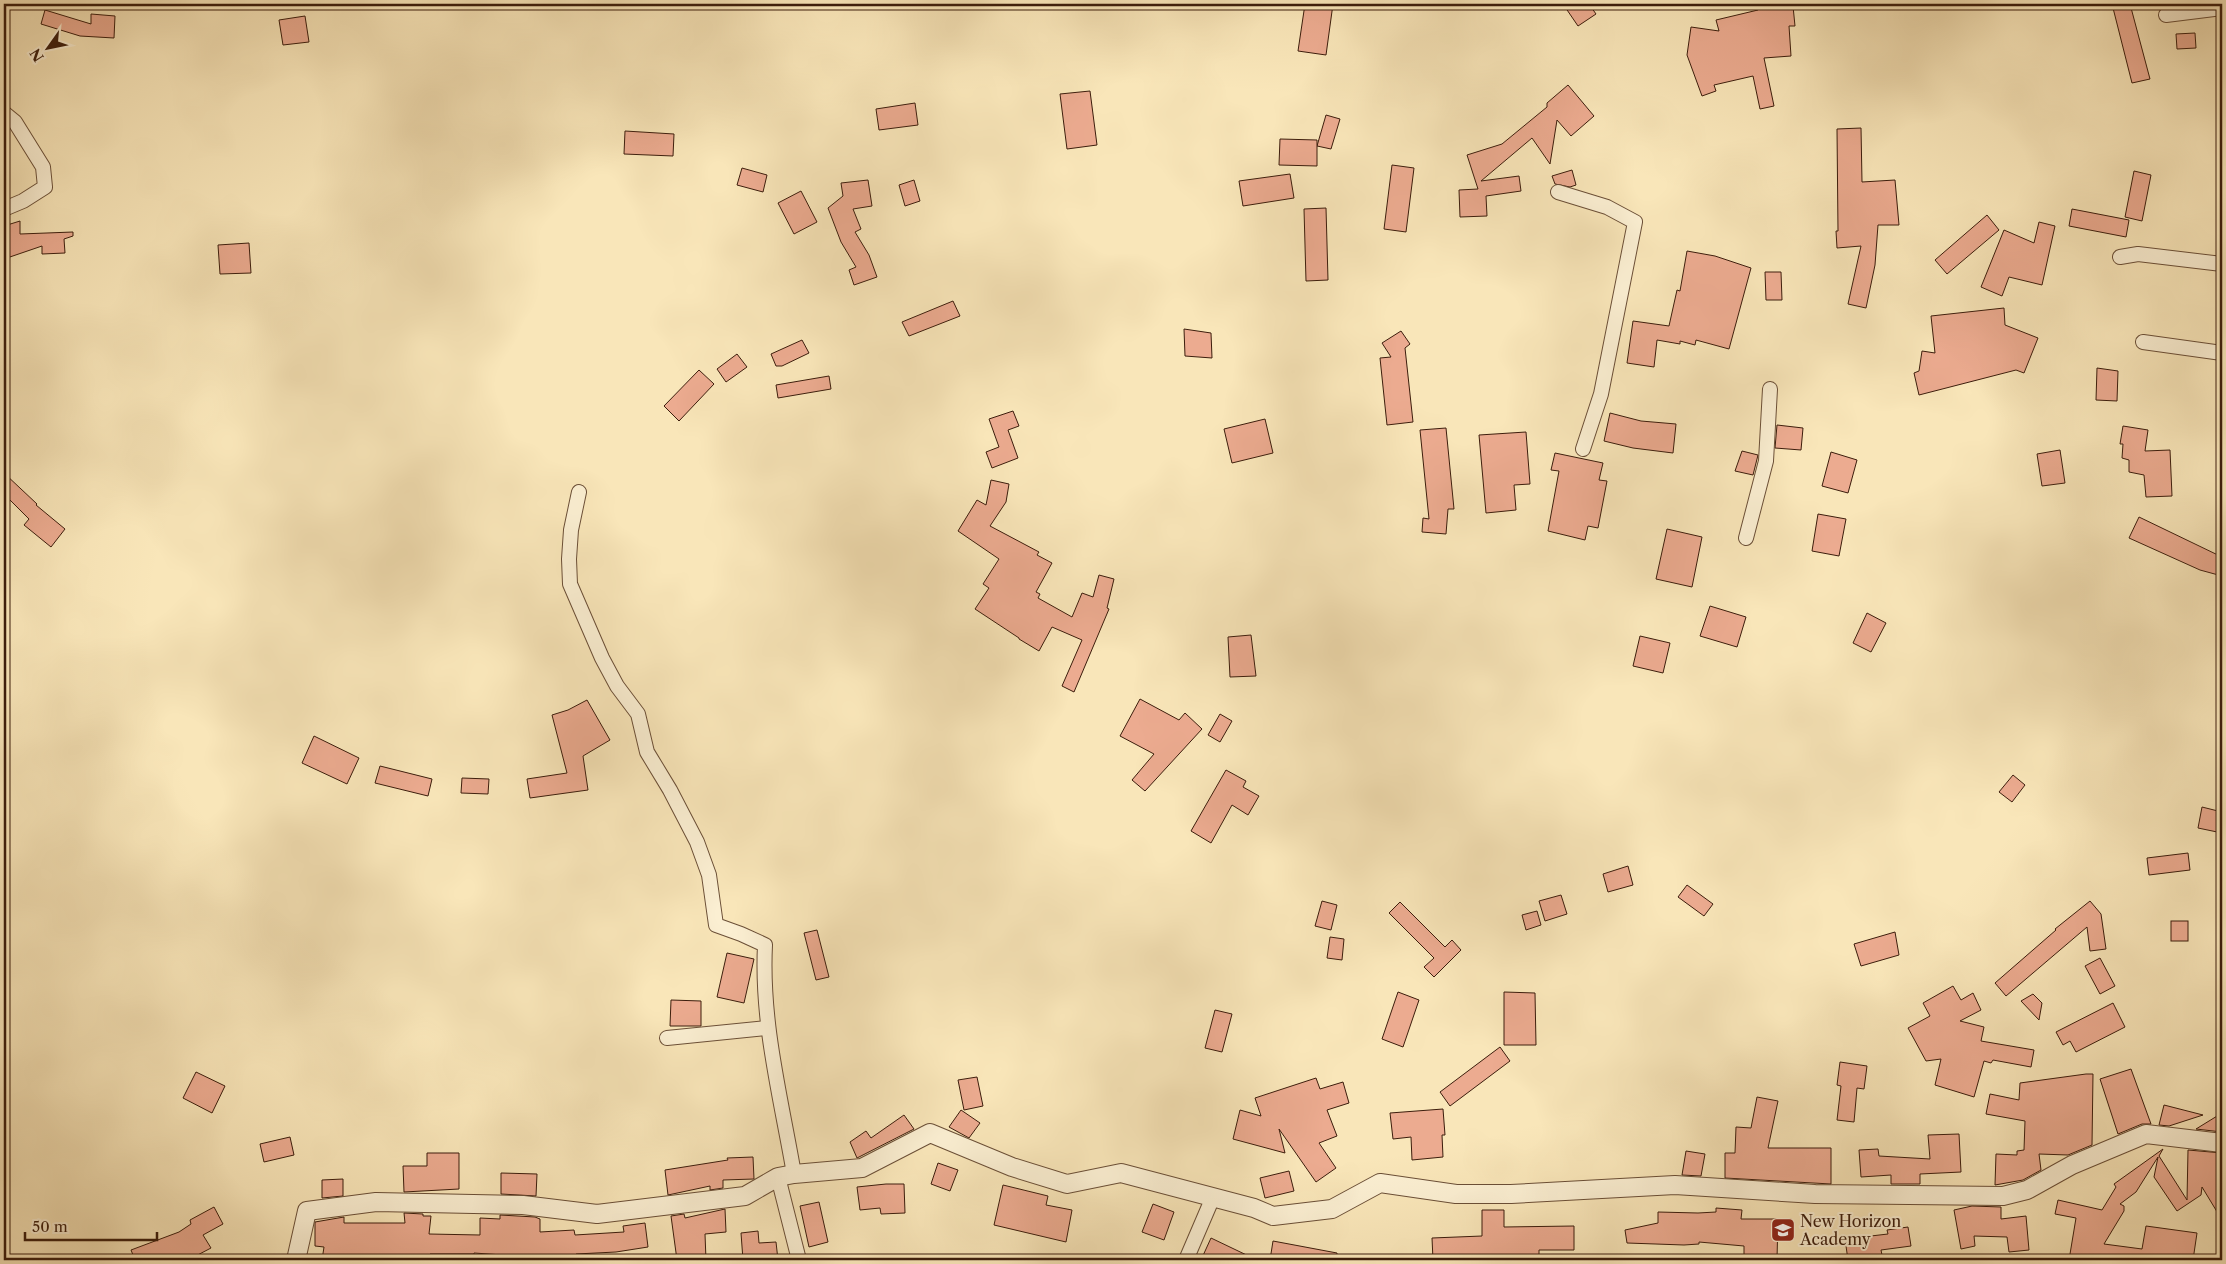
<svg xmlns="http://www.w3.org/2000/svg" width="2226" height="1264" viewBox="0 0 2226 1264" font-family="'Libre Caslon Text',serif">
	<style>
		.building { fill: #ecab90; stroke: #3c1d0c }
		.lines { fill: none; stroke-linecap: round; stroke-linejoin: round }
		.minor-casing { stroke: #6b4f37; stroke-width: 16 }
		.tertiary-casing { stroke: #6b4f37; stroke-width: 20 }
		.minor { stroke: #fbefd2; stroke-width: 14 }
		.tertiary { stroke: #fbefd2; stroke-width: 18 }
		.labels { text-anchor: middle; stroke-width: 4; stroke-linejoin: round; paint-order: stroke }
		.poi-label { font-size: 16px; fill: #3c1d0c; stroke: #fbefd2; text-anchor: start }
	</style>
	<rect width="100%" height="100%" fill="#f9e6b9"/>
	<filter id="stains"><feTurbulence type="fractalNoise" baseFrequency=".004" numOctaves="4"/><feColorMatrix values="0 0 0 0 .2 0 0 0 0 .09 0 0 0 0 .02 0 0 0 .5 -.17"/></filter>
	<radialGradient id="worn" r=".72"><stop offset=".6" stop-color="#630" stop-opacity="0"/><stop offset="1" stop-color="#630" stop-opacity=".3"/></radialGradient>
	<g class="building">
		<polygon points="1305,4 1333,4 1326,55 1298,51"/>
		<polygon points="1563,4 1589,4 1596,14 1578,26"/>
		<polygon points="2112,4 2130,4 2150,79 2132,83"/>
		<polygon points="1774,5 1774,7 1793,6 1795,26 1789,26 1791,56 1764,58 1774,106 1760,109 1753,76 1714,85 1716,91 1702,96 1687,55 1691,27 1719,31 1716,20 1758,10 1758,7"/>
		<polygon points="45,10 91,24 91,14 115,16 114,38 80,36 41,24"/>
		<polygon points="305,16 309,42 283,45 279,20"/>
		<polygon points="2195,33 2196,48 2177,49 2176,34"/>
		<polygon points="1568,85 1594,116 1571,136 1557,120 1550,164 1532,138 1481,181 1519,176 1521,191 1486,196 1487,216 1460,217 1459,190 1478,189 1467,155 1502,144 1547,107 1547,103"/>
		<polygon points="1090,91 1097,145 1067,149 1060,94"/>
		<polygon points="915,103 918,125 879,130 876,109"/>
		<polygon points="1326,115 1340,119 1331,149 1317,146"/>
		<polygon points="1861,128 1862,182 1895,180 1899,225 1878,225 1875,265 1866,308 1848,304 1861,246 1837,248 1836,231 1838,231 1837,129"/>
		<polygon points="625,131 674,134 673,156 624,154"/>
		<polygon points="1280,139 1317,140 1317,166 1279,165"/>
		<polygon points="1392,165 1414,168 1406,232 1384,229"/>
		<polygon points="742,168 767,175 763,192 737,185"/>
		<polygon points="1572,170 1576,185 1570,187 1555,184 1552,176"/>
		<polygon points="2134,171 2151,175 2142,221 2125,217"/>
		<polygon points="1290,174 1294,198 1243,206 1239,181"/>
		<polygon points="868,180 872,206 853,209 861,229 855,232 869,255 877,277 854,285 849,270 856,267 841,242 828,208 843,196 841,183"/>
		<polygon points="914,180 920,201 905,206 899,185"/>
		<polygon points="801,191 817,222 794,234 778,203"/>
		<polygon points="1326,208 1328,280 1306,281 1304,209"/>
		<polygon points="2072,209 2129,220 2126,237 2069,226"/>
		<polygon points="1987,215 1999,230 1947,274 1935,260"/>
		<polygon points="20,221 20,234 73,232 73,236 64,239 65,253 42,254 42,246 4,259 4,226"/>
		<polygon points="2039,222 2055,226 2042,285 2009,277 2002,296 1981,287 2004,230 2034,243"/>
		<polygon points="249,243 251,273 220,274 218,245"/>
		<polygon points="1687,251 1715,256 1751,268 1729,349 1696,340 1695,345 1680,341 1680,344 1657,340 1654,367 1627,363 1633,321 1669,326 1677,290 1680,291"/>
		<polygon points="1765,272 1781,272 1782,300 1766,300"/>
		<polygon points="953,301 960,316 909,336 902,322"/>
		<polygon points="2004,308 2005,325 2038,338 2024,373 2016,370 1919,395 1914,373 1919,371 1922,351 1935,353 1931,316"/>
		<polygon points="1184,329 1211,333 1212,358 1185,356"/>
		<polygon points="1401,331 1410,344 1405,348 1413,422 1387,425 1380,358 1391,357 1382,343"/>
		<polygon points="802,340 809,353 782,366 776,366 771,354"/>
		<polygon points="737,354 747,367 726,382 717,369"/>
		<polygon points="2097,368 2118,371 2117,401 2096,400"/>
		<polygon points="699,370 714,384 679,421 664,406"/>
		<polygon points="829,376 831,389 778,398 776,385"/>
		<polygon points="1013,411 1019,426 1008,430 1018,458 992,468 986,452 999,447 989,419"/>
		<polygon points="1610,413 1641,421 1676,424 1673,453 1633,448 1604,441"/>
		<polygon points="1265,419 1273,453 1232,463 1224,429"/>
		<polygon points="1777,425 1803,428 1801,450 1775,448"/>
		<polygon points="2123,426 2148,430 2145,451 2170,450 2172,496 2146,497 2144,475 2129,472 2129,460 2122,458 2123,444 2120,444"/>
		<polygon points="1446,428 1454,509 1448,509 1446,534 1422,532 1423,518 1429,519 1420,430"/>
		<polygon points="1526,432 1530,484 1514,485 1516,510 1486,513 1479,435"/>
		<polygon points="2060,450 2065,483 2042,486 2037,454"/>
		<polygon points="1742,451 1758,455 1753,475 1735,471"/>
		<polygon points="1831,452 1857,460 1848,493 1822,486"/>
		<polygon points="1555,453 1603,463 1599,480 1607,481 1598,528 1588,526 1585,540 1548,531 1559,471 1551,470"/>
		<polygon points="4,473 37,504 36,505 65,529 51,547 24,525 29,519 4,494"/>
		<polygon points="991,480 1009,484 1006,502 990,526 1039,552 1037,555 1052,563 1036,592 1040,594 1038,598 1072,617 1082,593 1093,597 1099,575 1114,579 1107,608 1109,609 1074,692 1062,686 1082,640 1052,627 1039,651 1019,639 1019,638 975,609 989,588 983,584 999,559 958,531 977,500 986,505"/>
		<polygon points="1818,514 1846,519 1839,556 1812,551"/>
		<polygon points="2139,517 2222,557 2222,576 2200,570 2129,538"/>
		<polygon points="1667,529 1702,537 1692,587 1656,579"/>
		<polygon points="1710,606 1746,617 1737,647 1700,636"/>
		<polygon points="1867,613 1886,623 1871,652 1853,643"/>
		<polygon points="1251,635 1256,676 1230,677 1228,637"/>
		<polygon points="1640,636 1670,643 1663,673 1633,666"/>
		<polygon points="1140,699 1179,720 1185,713 1202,729 1145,791 1132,780 1154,754 1120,736"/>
		<polygon points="587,700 610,740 583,756 588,790 530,798 527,779 567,773 552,715 568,710"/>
		<polygon points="1220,714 1232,721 1220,742 1208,735"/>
		<polygon points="314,736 359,758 347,784 302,763"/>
		<polygon points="380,766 432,779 428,796 375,783"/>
		<polygon points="1226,770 1246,781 1243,787 1259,796 1248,815 1232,805 1211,843 1191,831"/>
		<polygon points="2013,775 2025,785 2012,802 1999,792"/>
		<polygon points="462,778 489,779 488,794 461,793"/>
		<polygon points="2202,807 2222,812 2222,833 2198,828"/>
		<polygon points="2188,853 2190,870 2149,875 2147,858"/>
		<polygon points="1628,866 1633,885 1608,892 1603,874"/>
		<polygon points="1687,885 1713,904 1704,916 1678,897"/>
		<polygon points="1561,895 1567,914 1545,921 1539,901"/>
		<polygon points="1322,901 1337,905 1331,930 1315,926"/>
		<polygon points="2090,901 2101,914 2106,949 2090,951 2087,927 2006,996 1995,983 2056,930 2055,929"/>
		<polygon points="1400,902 1445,947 1452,940 1461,950 1434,977 1424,967 1434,958 1389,913"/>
		<polygon points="1537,911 1541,925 1526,930 1522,915"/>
		<rect x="2171" y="921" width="17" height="20"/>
		<polygon points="817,930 829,977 816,980 804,933"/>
		<polygon points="1895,932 1899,955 1861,966 1854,944"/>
		<polygon points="1330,937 1344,939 1342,960 1327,958"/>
		<polygon points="727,953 754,959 744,1003 717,997"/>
		<polygon points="2100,958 2115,986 2100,994 2085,966"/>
		<polygon points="1953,986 1961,1000 1973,993 1981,1010 1960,1021 1984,1027 1981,1041 2034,1050 2031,1067 1993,1060 1991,1063 1984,1061 1974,1097 1935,1085 1941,1059 1926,1061 1908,1028 1930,1016 1923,1003"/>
		<polygon points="1398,992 1419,1000 1403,1047 1382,1039"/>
		<polygon points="1504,992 1535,993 1536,1045 1504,1045"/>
		<polygon points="2033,994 2042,1003 2039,1020 2021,1001"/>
		<polygon points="671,1000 701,1001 701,1026 670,1026"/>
		<polygon points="2113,1003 2125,1027 2076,1052 2070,1041 2063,1045 2056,1032"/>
		<polygon points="1215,1010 1232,1014 1222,1052 1205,1048"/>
		<polygon points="1500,1047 1510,1061 1450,1106 1440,1092"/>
		<polygon points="1840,1062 1867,1066 1864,1089 1857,1088 1854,1122 1837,1120 1841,1086 1837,1085"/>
		<polygon points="2131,1069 2151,1124 2142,1124 2118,1134 2100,1079"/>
		<polygon points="196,1072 225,1086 212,1113 183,1098"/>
		<polygon points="2086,1074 2093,1074 2092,1145 2068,1155 2039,1154 2041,1170 2023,1180 1995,1185 1996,1154 2017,1155 2017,1151 2024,1150 2025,1121 1986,1114 1990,1094 2019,1100 2020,1083"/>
		<polygon points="977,1077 983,1106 964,1110 958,1080"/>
		<polygon points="1316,1078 1320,1089 1343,1082 1349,1103 1327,1110 1337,1136 1319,1143 1336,1168 1316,1182 1279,1129 1285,1153 1233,1139 1240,1110 1261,1116 1255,1098"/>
		<polygon points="1757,1097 1778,1101 1768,1148 1831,1148 1831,1184 1725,1178 1725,1153 1735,1153 1736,1127 1751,1128"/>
		<polygon points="2164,1105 2203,1115 2169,1126 2159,1125"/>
		<polygon points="1443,1109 1445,1135 1442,1135 1443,1157 1412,1160 1411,1137 1393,1139 1390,1113"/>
		<polygon points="961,1110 980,1123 969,1138 949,1127"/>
		<polygon points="2222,1113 2222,1132 2196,1129"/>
		<polygon points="904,1115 914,1129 857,1158 850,1142 866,1131 871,1138"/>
		<polygon points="1959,1134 1961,1172 1920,1174 1920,1184 1891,1184 1891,1175 1861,1177 1859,1150 1878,1149 1879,1156 1930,1159 1928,1135"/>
		<polygon points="290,1137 294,1155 264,1162 260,1144"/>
		<polygon points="2163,1149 2159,1156 2187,1200 2188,1150 2222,1153 2222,1220 2202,1187 2201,1195 2177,1211 2154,1177 2158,1157 2136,1192 2120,1204 2124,1206 2124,1211 2104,1244 2142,1249 2146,1226 2197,1233 2193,1260 2069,1260 2076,1218 2055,1214 2058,1200 2102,1210 2116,1187 2114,1184"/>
		<polygon points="1686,1151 1705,1154 1701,1176 1682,1175"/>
		<polygon points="427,1153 459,1153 459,1189 404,1192 403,1166 427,1166"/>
		<polygon points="753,1157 754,1179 723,1180 723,1188 710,1190 710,1186 668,1195 665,1170 728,1160 727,1158"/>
		<polygon points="938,1163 958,1170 950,1191 931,1184"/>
		<polygon points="1289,1171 1294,1191 1265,1198 1260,1178"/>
		<polygon points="501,1173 537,1174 536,1196 501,1194"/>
		<polygon points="343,1179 343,1196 322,1198 322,1180"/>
		<polygon points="886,1184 904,1184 905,1213 881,1214 880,1208 860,1210 857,1187"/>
		<polygon points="1003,1185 1048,1196 1046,1205 1072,1210 1066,1242 994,1225"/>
		<polygon points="819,1202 828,1242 809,1247 800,1206"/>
		<polygon points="1153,1204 1174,1212 1164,1240 1142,1232"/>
		<polygon points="1972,1206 2001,1207 2001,1219 2026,1216 2029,1250 2009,1252 2007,1237 1974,1236 1975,1246 1961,1249 1954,1210"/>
		<polygon points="214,1207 223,1224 203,1235 211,1248 188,1260 135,1260 131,1250 179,1232 191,1224 190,1220"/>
		<polygon points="1716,1208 1742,1210 1741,1219 1778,1219 1777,1259 1744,1258 1744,1246 1699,1242 1699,1244 1684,1245 1627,1243 1625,1230 1658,1223 1658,1212 1698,1213 1716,1212"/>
		<polygon points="725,1209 726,1232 705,1234 706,1260 677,1260 671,1216 684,1214 685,1218"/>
		<polygon points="1482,1210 1504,1210 1504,1227 1574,1226 1574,1250 1539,1250 1539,1258 1433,1260 1432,1238 1482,1236"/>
		<polygon points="404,1213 423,1214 423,1216 431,1216 429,1234 480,1235 480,1218 500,1219 500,1215 535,1217 540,1219 540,1232 574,1230 575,1235 624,1232 623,1226 645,1223 648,1247 616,1252 576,1254 577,1260 517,1260 517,1256 474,1253 474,1254 430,1254 429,1260 322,1260 324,1247 315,1246 315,1222 344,1217 344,1223 405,1223"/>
		<polygon points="1908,1227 1911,1246 1881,1250 1883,1260 1848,1260 1845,1239 1888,1234 1887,1230"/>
		<polygon points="758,1231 759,1243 776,1242 778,1260 743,1260 741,1233"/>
		<polygon points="1211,1238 1257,1260 1201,1260"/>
		<polygon points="1273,1241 1337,1253 1337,1260 1270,1260"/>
	</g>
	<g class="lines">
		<defs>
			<g id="minor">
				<polyline points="2166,15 2222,8"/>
				<polyline points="4,113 15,122 43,167 45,187 23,201 4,209"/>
				<polyline points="1558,192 1607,207 1635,222 1601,394 1583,449"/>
				<polyline points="2120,257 2138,254 2222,264"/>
				<polyline points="2143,342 2222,353"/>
				<path d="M579,492L571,530L569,559L570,584L602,658L617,686L638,714L647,752L670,790L697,842L709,875L716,925L741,934L765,945C761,1023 781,1098 794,1174"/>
				<polyline points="1746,538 1766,461 1770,389"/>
				<polyline points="667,1038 767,1028"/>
				<polyline points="778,1177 799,1260"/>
				<polyline points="1186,1260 1213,1197"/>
			</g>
			<polyline id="tertiary" points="296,1260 307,1211 376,1202 523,1205 597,1214 745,1196 778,1177 794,1174 862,1168 930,1133 1012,1167 1067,1184 1121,1173 1254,1208 1273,1216 1332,1209 1380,1183 1456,1194 1511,1194 1675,1185 1815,1194 2003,1196 2027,1190 2072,1165 2146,1134 2222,1143"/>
		</defs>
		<use href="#minor" class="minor-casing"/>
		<use href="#tertiary" class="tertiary-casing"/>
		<use href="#minor" class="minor"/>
		<use href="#tertiary" class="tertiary"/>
	</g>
	<defs>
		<symbol id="school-square" viewBox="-11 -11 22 22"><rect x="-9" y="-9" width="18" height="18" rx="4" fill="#8f2418" stroke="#fbefd2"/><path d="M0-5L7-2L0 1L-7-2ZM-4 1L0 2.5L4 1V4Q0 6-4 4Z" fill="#fff"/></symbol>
	</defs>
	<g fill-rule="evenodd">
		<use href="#school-square" x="1769" y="1216" width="28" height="28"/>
	</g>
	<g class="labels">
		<g class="poi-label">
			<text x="1800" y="1227">New Horizon<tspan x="1800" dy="18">Academy</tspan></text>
		</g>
	</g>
	<rect width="2226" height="1264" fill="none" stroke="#f9e6b9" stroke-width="20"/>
	<rect x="5" y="5" width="2216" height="1254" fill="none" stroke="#3c1d0c" stroke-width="2.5"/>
	<rect x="10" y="10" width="2206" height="1244" fill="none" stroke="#3c1d0c"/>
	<g transform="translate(48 48) rotate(237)" stroke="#fbefd2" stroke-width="4" paint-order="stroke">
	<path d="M0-4L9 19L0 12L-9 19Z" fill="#3c1d0c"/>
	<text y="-8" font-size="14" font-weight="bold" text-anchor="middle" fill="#3c1d0c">N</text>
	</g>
	<path d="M25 1232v8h132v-8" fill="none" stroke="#3c1d0c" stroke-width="2.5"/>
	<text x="32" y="1232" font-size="15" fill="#3c1d0c" stroke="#fbefd2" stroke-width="4" paint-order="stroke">50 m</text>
	<rect width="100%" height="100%" filter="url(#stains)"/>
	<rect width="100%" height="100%" fill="url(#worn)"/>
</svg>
